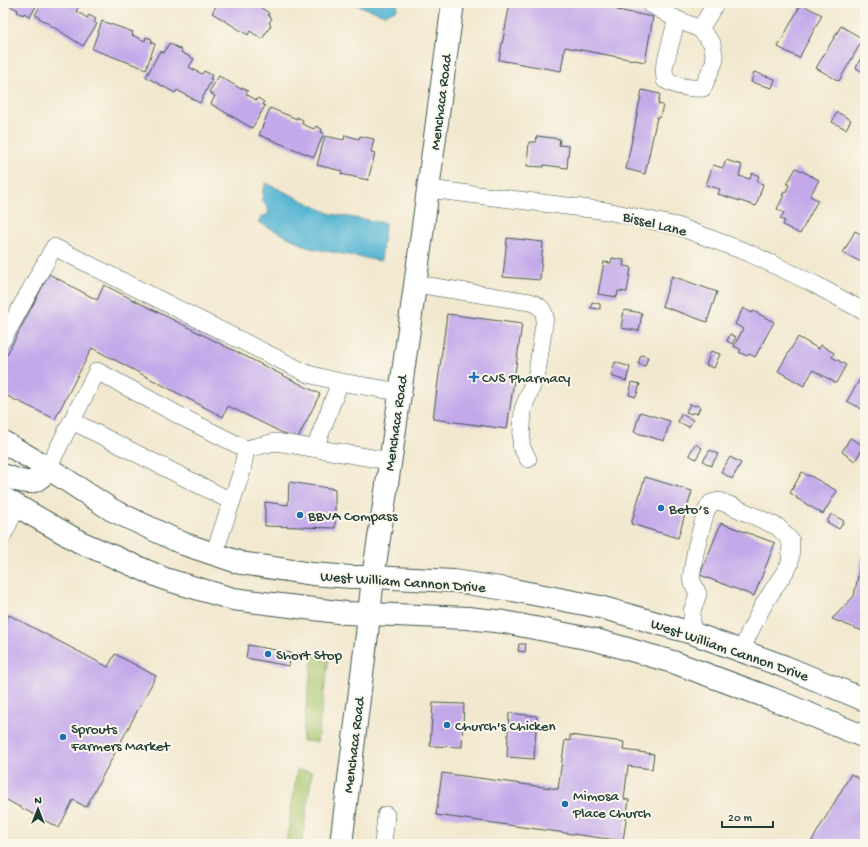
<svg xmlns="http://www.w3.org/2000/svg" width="868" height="847" viewBox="0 0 868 847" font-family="'Gochi Hand',sans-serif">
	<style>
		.green { fill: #a8c66e; stroke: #648251 }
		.water { fill: #54b5d3; stroke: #3a7984 }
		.building { fill: #c3a9ea }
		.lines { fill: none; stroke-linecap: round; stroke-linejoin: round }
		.minor-casing { stroke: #3f574b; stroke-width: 18 }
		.major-casing { stroke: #3f574b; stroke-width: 24 }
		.minor { stroke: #fff; stroke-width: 17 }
		.major { stroke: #fff; stroke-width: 22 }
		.poi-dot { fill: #1f6fb2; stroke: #fbf7ec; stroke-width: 1.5 }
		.labels { text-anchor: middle; stroke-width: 4; stroke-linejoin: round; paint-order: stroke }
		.street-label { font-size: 15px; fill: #1f3d34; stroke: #fbf7ec }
		.poi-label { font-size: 15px; fill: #1f3d34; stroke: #fbf7ec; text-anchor: start }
	</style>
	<rect width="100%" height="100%" fill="#fbf7ec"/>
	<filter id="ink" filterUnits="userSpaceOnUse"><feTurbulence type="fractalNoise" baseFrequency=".025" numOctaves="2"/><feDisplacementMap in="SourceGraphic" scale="8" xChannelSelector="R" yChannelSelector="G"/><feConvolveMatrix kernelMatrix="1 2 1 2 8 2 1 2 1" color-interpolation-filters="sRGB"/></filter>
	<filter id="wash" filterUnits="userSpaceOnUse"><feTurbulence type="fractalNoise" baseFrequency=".012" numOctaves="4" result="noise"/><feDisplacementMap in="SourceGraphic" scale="16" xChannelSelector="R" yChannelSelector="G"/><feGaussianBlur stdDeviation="0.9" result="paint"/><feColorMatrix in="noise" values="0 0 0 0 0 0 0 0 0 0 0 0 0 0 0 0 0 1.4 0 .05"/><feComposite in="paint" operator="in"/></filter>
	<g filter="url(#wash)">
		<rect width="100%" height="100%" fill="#f2e8cf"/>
		<g class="green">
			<polygon points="313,655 329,657 317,742 302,741"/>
			<polygon points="297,770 312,772 302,844 286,844"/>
		</g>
		<g class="water">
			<polygon points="351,3 398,3 397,9 385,15"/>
			<polygon points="266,183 331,214 385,223 381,261 310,248 258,222 261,217 267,215 269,211 266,204 261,201 264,194 262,193"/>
		</g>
		<g id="blocks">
			<g class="building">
				<polygon points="3,3 38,3 30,17 24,13 23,15 17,12 18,10 8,5 7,7 3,5"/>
				<polygon points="42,3 73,3 79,7 76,11 87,18 89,15 96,19 94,22 97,24 83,46 35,15"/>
				<polygon points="218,3 254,3 269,13 268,15 272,18 269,23 271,25 262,39 250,31 248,35 212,13"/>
				<polygon points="510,3 618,3 617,10 653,17 645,62 565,47 561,71 499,60"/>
				<polygon points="801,4 822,15 799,58 778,47"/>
				<polygon points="102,21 133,32 132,35 145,41 146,37 152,39 151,42 155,44 146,69 92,49"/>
				<polygon points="841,26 863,39 839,81 816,68"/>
				<polygon points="169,43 182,50 181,52 194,59 189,67 202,74 204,71 212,75 210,79 212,79 200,103 177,90 175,93 146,77 160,51 164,53"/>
				<polygon points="865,49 865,73 856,68"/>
				<polygon points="754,72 775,79 772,88 751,82"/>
				<polygon points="219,76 241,89 242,87 248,91 246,94 256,100 258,98 264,102 262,104 265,106 252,128 211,104 215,96 209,92"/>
				<polygon points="642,90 660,94 658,104 663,105 660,117 657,117 645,174 626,169"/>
				<polygon points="270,108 297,119 297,117 303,120 302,124 314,129 316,126 322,129 321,132 324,133 314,157 259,135"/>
				<polygon points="837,112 851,120 846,129 832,122"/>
				<polygon points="345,135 359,139 360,136 374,139 371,152 375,153 368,180 341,174 342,171 317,165 325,136 344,140"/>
				<polygon points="537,136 560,139 559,145 569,146 567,168 544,165 544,167 527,166 529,142 536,142"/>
				<polygon points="726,160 742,165 739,176 750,179 752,173 759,176 757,182 763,184 756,206 718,194 720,189 706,185 713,165 723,168"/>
				<polygon points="796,168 819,180 810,196 818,200 800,234 783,225 785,221 780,219 784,213 777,209 784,195 782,195 784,192 785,193 789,185 787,184"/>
				<polygon points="855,231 865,236 865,264 843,253"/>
				<polygon points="507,238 543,242 540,280 503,277"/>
				<polygon points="612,258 624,260 623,266 631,267 627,292 618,291 617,297 598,294 604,262 611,263"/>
				<polygon points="49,274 97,300 104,285 320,394 297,440 228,406 223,417 92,348 55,419 3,394 3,362"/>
				<polygon points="672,276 717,292 707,322 662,306"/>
				<polygon points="592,302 600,304 600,309 591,308"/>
				<polygon points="743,308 752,313 753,311 774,322 755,357 749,354 747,356 739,352 741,350 734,346 743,329 735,324"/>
				<polygon points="624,310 642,313 639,331 621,328"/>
				<polygon points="447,314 522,324 507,429 433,419"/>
				<polygon points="730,334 736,337 732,344 727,341"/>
				<polygon points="798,337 819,349 821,345 834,353 832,357 846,365 836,383 813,370 804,386 778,371"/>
				<polygon points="711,351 720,354 714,368 706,365"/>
				<polygon points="641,355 648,357 645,366 638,364"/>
				<polygon points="615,362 630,367 626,381 611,376"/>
				<polygon points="863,374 865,375 865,411 847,401"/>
				<polygon points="632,382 640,384 636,397 629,395"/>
				<polygon points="690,404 695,406 696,405 700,407 697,414 693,412 692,414 686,412"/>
				<polygon points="640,412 670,421 664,441 634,432"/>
				<polygon points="681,414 693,420 689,427 678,422"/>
				<polygon points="850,438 864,446 855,461 842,452"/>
				<polygon points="695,444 702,448 696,459 689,455"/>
				<polygon points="710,450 718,454 711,466 703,461"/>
				<polygon points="730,457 741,463 732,479 721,472"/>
				<polygon points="802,472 808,476 809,475 837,491 823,514 796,498 797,497 790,493"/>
				<polygon points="645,477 692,491 678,538 631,524"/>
				<polygon points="289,482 335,489 335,528 265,526 265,502 288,505"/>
				<polygon points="831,514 844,521 839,529 827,522"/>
				<polygon points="721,523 775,543 754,596 700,575"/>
				<polygon points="862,555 865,556 865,632 832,619 854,596"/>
				<polygon points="9,615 108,667 115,654 156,676 86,807 73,800 59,828 3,798 3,627"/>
				<polygon points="519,644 526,644 525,652 518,651"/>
				<polygon points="248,645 291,653 289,666 246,658"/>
				<polygon points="433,703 464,704 462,747 430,746"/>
				<polygon points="509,713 537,716 534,759 507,757"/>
				<polygon points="570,735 624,742 623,750 654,754 652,769 628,766 624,799 629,800 623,841 436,815 442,773 558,789 565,740 570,741"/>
				<polygon points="851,774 865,782 865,844 810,844"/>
			</g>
		</g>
	</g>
	<g filter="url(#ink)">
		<use href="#blocks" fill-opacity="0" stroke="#3f574b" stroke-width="1"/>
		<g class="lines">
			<defs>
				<g id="minor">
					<path d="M649,3L676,19L675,26L664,68L665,80C677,87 689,89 703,88L715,60L712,43L700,29L676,19"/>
					<polyline points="700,29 716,3"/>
					<polyline points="429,189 607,211 677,226 749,253 814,284 865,312"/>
					<path d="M416,284L530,302C539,305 543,308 545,317L537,373L523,409L521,446L528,459"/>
					<polyline points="3,339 54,247 308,374 340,382 400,392"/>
					<polyline points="72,421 231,501"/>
					<polyline points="315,448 340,382"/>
					<polyline points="246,449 275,442 289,444 390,461"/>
					<polyline points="48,468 97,371 184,418 246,449 242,471 214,554"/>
					<polyline points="3,535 17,507"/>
					<polyline points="692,633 692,611 698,594 691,579 696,548 706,511 711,503 719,501 732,506 778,527 791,541 790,564 765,602 749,633 742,651"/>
					<polyline points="383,844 386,815"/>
				</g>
				<g id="major">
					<polyline points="3,442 48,468 112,510 184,544 241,563 312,574 351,577 373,577 453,581 513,590 600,607 692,633 783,666 865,700"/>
					<path d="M3,475C22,482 35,489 48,468"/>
					<polyline points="3,498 80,542 165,579 233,599 346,613 468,618 504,622 596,640 673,662 770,698 865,737"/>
					<path d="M341,844L367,634L373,577C403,386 427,194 453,3"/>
				</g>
			</defs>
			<use href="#minor" class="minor-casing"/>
			<use href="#major" class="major-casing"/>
			<use href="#minor" class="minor"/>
			<use href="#major" class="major"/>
		</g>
	</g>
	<g class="poi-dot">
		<path d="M472 371h4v4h4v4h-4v4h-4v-4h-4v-4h4z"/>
		<circle cx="661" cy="508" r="4"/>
		<circle cx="300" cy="515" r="4"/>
		<circle cx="268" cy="654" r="4"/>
		<circle cx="447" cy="725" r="4"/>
		<circle cx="63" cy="737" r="4"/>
		<circle cx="565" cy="804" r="4"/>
	</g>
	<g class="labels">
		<g class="street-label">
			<text transform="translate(440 102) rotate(-83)" y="5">Menchaca Road</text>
			<text transform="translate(655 223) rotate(14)" y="5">Bissel Lane</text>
			<text transform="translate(395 423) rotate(-82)" y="5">Menchaca Road</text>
			<text transform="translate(403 581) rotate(4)" y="5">West William Cannon Drive</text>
			<text transform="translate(730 649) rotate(19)" y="5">West William Cannon Drive</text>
			<text transform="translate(353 745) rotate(-83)" y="5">Menchaca Road</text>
		</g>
		<g class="poi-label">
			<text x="482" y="382">CVS Pharmacy</text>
			<text x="669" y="513">Beto’s</text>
			<text x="308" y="520">BBVA Compass</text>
			<text x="276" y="659">Short Stop</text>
			<text x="455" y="730">Church's Chicken</text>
			<text x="71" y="733">Sprouts<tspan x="71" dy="17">Farmers Market</tspan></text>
			<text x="573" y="800">Mimosa<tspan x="573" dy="17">Place Church</tspan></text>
		</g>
	</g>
	<rect width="868" height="847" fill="none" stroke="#fbf7ec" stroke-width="16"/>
	<g transform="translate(38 809)" stroke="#fbf7ec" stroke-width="3" paint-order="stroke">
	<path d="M0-3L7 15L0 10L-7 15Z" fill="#1f3d34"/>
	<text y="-6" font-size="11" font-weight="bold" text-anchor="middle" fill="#1f3d34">N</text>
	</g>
	<path d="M722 821v6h51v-6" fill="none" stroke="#1f3d34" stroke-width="2"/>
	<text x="728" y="821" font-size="12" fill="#1f3d34" stroke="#fbf7ec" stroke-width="3" paint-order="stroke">20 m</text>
</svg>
